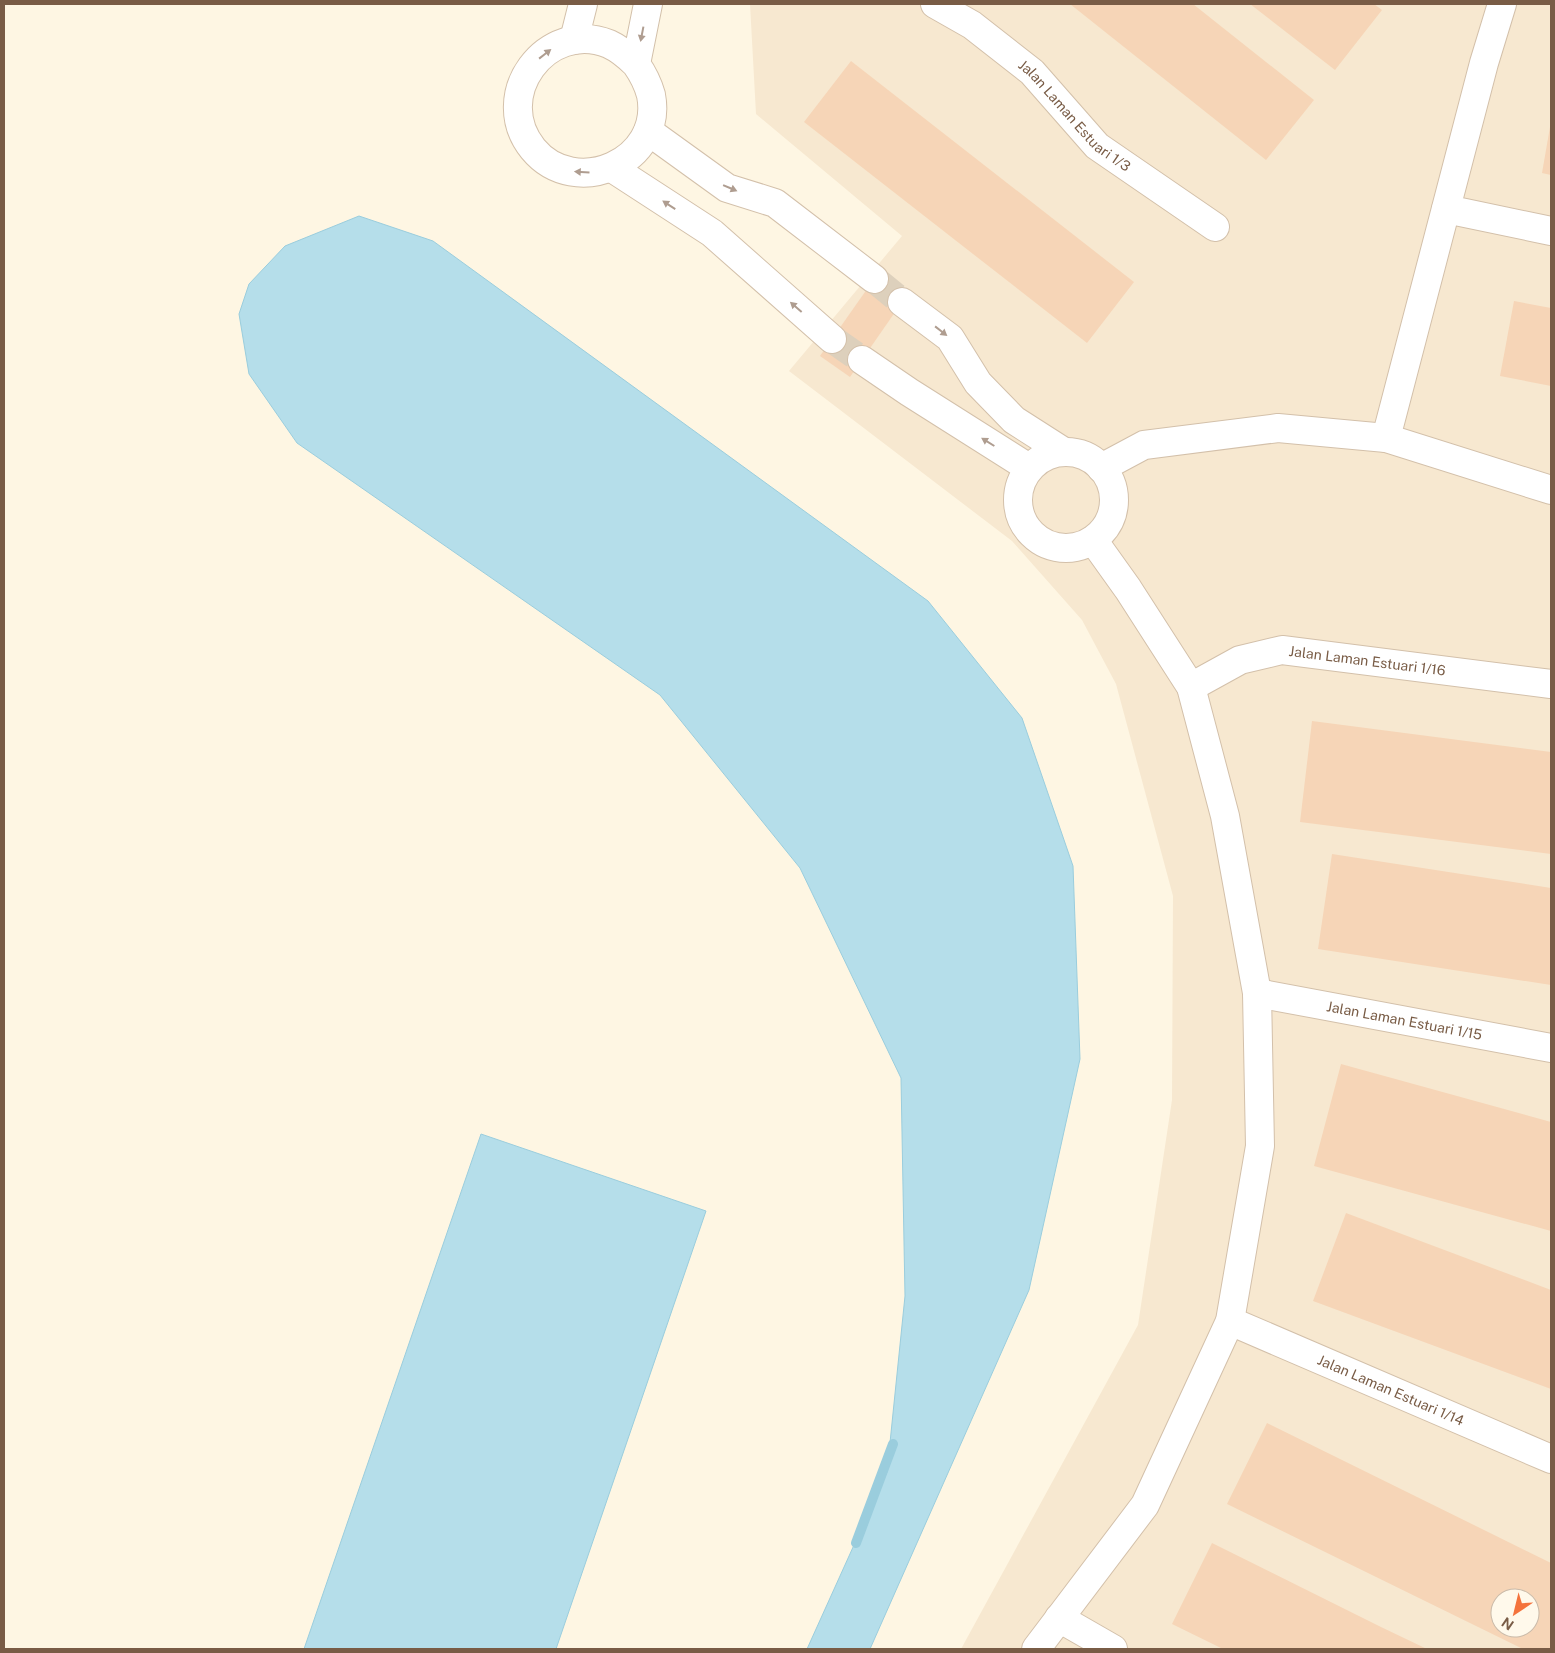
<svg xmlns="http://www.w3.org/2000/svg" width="1555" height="1653" viewBox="0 0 1555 1653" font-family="'Public Sans',sans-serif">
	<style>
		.residential { fill: #f7e8d0; fill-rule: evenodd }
		.water { fill: #b5deea; stroke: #9acddd }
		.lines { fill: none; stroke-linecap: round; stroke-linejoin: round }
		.stream { stroke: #9acddd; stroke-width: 10 }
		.building { fill: #f6d5b7; fill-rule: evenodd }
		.minor-tunnel { stroke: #ddd0bc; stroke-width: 28; stroke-dasharray: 28 14; stroke-linecap: butt }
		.minor-casing { stroke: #d3c0aa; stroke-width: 30 }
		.minor { stroke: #fff; stroke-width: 28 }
		.oneway { fill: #af9d90 }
		.labels { text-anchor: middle; stroke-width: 4.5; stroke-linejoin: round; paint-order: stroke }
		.street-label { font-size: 14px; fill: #795c46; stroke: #fff9eb }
	</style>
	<rect width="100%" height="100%" fill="#fef6e3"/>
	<path class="residential" d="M750,4H1551V1649H961L1138,1325L1172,1100L1173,896L1116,684L1082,620L1012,541L789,371L902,236L756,114ZM1500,1598H1530V1628H1500Z"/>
	<g class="water">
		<polygon points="359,216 433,241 928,601 1022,718 1073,866 1080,1059 1029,1290 870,1649 807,1649 887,1472 905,1296 901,1078 800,868 660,695 297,443 249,374 239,314 249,284 285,246"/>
		<polygon points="481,1134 706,1211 556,1649 304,1649"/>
	</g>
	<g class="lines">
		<polyline class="stream" points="856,1543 893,1444"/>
	</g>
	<g class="building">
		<polygon points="1070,4 1193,4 1314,100 1266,160"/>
		<polygon points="1250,4 1374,4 1382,10 1335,70"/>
		<polygon points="851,61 1134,282 1087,343 804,122"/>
		<polygon points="1550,127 1551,127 1551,175 1542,173"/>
		<polygon points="879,272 909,292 850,377 820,356"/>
		<polygon points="1514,301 1551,308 1551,386 1500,376"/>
		<polygon points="1312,721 1551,752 1551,854 1300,822"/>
		<polygon points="1332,854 1551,888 1551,985 1318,949"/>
		<polygon points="1341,1064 1551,1122 1551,1231 1314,1166"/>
		<polygon points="1346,1213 1551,1290 1551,1389 1313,1301"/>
		<path d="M1267,1423L1551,1563V1649H1523L1227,1504ZM1500,1598H1530V1628H1500Z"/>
		<polygon points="1212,1543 1381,1627 1427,1649 1223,1649 1172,1624"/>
	</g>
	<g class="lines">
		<g class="minor-tunnel">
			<polyline points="874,279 902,302"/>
			<polyline points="832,339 862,360"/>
		</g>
		<defs>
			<g id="minor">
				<path id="s1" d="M935,4L972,25L1032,72L1097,146L1215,227"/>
				<polyline points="574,40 583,4"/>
				<path d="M636,64C628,56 620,49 609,44C546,19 490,96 533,149C575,200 664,162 651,95C648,84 643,74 636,64L648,4"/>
				<polyline points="648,131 727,188 775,203 874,279"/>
				<polyline points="612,168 712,233 832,339"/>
				<polyline points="1446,209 1551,231"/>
				<polyline points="902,302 950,338 978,383 1014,420 1064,452"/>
				<polyline points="862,360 909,392 1029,468"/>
				<polyline points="1386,438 1484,63 1502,4"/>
				<circle cx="1066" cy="500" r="48"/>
				<polyline points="1101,468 1144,445 1278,428 1386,438 1551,490"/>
				<path id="s2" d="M1191,687L1240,660L1282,650L1551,684"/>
				<path id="s3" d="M1257,993L1551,1048"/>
				<path id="s4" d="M1230,1321L1551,1459"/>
				<polyline points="1059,1618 1113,1649"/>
				<polyline points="1036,1649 1145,1505 1230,1321 1260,1146 1257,993 1225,816 1191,687 1128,589 1093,540"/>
			</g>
		</defs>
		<use href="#minor" class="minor-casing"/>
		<use href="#minor" class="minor"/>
	</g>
	<defs><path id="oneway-solid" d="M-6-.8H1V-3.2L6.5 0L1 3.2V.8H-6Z" transform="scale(1.25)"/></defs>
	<g class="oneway">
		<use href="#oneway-solid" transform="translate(642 34) rotate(101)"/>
		<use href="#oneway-solid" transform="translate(545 54) rotate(-38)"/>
		<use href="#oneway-solid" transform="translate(582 172) rotate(-177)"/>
		<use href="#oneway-solid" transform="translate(730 188) rotate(23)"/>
		<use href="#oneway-solid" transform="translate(669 205) rotate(-147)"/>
		<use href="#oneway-solid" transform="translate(796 307) rotate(-139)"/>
		<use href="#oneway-solid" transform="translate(941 331) rotate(38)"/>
		<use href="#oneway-solid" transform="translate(988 442) rotate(-148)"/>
	</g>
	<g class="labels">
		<g class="street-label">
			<text dy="5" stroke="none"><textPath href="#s1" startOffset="180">Jalan Laman Estuari 1/3</textPath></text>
			<text dy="5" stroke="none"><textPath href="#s2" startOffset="185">Jalan Laman Estuari 1/16</textPath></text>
			<text dy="5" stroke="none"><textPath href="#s3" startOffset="150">Jalan Laman Estuari 1/15</textPath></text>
			<text dy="5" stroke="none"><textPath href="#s4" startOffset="175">Jalan Laman Estuari 1/14</textPath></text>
		</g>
	</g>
	<rect width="1555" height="1653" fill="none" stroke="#795c46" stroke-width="10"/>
	<g transform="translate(1515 1613) rotate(215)"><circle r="24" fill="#fff9eb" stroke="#c9baa9"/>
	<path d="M0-4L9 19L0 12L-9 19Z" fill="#f4733c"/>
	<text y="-8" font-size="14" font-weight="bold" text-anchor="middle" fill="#795c46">N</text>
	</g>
</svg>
